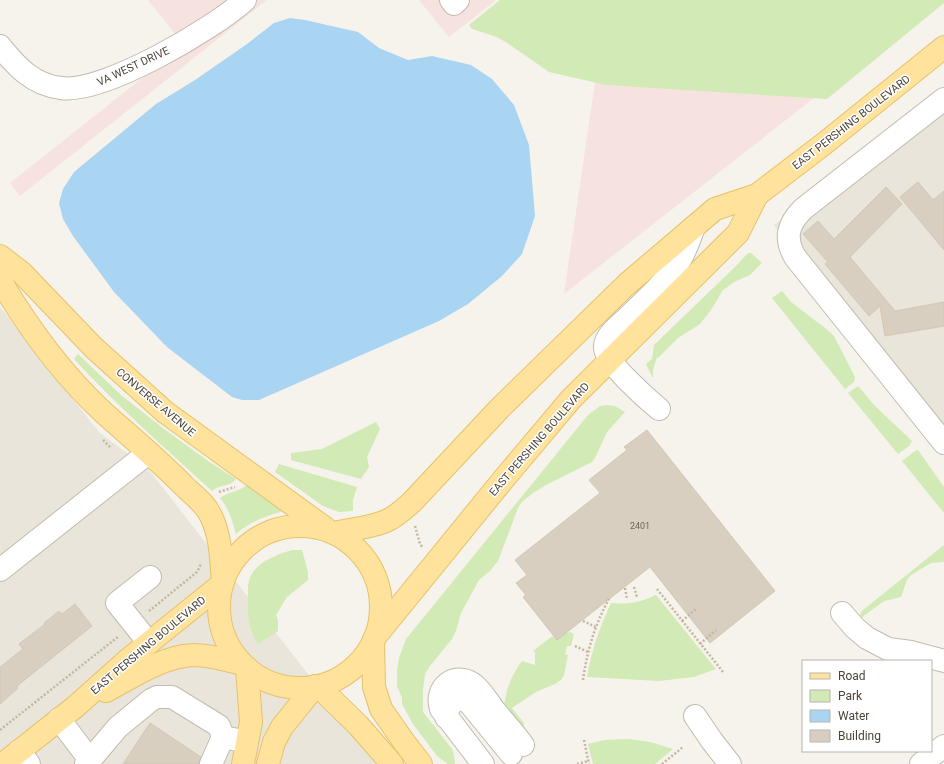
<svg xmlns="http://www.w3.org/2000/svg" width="944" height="764" viewBox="0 0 944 764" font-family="Roboto,sans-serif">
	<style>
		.residential { fill: #eae5da }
		.medical { fill: #f6e3e0 }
		.green { fill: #d2eab5 }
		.water { fill: #a9d4f2 }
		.building { fill: #d8cfc1; stroke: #d3c7b4 }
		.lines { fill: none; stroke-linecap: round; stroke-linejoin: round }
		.minor-casing { stroke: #c2bbae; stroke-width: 24 }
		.major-casing { stroke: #e6c16a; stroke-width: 24 }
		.path { stroke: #c4b79f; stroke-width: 2.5; stroke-dasharray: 2 2; stroke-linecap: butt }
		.minor { stroke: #fff; stroke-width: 22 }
		.major { stroke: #ffe39c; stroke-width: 22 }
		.labels { text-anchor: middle; stroke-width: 3; stroke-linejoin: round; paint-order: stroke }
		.number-label { font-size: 9px; fill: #6e675b }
		.street-label { font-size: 11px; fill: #4b4439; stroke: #fff }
	</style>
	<rect width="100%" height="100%" fill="#f6f3ec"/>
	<g class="residential">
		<polygon points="944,104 944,434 774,225"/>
		<polygon points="0,307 99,432 149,470 378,764 0,764"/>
	</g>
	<g class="medical">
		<polygon points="148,0 267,0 20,196 10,183 184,45"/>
		<polygon points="419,0 496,0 449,37"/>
		<polygon points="607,0 939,0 564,294"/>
	</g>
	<g class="green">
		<polygon points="500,0 944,0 944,3 827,99 606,85 549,72 506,42 494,36 472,29 469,25"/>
		<polygon points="748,253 751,253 762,263 750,275 734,282 723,290 711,310 700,324 678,338 658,358 657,357 653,370 653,378 646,364 652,359 654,345 735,267"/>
		<polygon points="782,291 791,302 825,328 834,336 855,377 854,382 845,389 772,298"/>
		<path d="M78,354L121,395L164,429L208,461L236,479C230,487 220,484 212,491C165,448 117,406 74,359Z"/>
		<polygon points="858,386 874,405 912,441 909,446 898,454 848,393"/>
		<polygon points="607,405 615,406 625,412 607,432 595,458 592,462 546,485 533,493 522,502 518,508 498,561 490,571 479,580 461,613 456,631 452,639 430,666 425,674 423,690 423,712 452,749 454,755 455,764 448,764 437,756 413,724 402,704 402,698 397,686 397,670 399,658 406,639 588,415 600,406"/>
		<polygon points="376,422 380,429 367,457 369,467 361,479 291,460 291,453 322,449"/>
		<polygon points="918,450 944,487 944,513 902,461 915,451"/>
		<polygon points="279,464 357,487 353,500 353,511 339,512 323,506 275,472"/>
		<path d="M247,485L268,499L281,511V512C264,516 249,523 236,534C232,520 229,509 220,498C228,492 238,492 247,485Z"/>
		<polygon points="944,545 944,562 931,563 911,575 907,580 901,597 884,601 861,618 860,614 863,610"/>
		<path d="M292,550H302L308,572V580L287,597L276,615L278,620V631L258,644C250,632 248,620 248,606C248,598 247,589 249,581C253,563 276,555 292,550Z"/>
		<path d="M656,595L716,669L694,677L659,681L587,677C592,649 599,629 611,603C629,605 640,602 656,595Z"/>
		<path d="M570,632L574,634L571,646H567L565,654L568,655L564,675L562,679L555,684L536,692L512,708L524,723L523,728L503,713C506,691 509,679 522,661L535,665V652L533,651L551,637Z"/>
		<polygon points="629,739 650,742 673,749 655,764 593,764 588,744 605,740"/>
	</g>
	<polygon class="water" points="290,18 305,20 358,32 379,48 408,60 432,56 471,65 492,79 514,105 529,145 535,216 522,254 502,276 468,304 439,321 259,400 242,400 232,397 167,347 114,292 73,236 63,219 59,203 63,189 74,172 156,104 195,80 247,44 274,23"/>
	<g class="building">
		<polygon points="918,182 933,200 944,191 944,250 900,197"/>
		<polygon points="886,187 902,204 850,257 895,311 944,302 944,326 885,336 880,306 869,316 825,264 828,262 803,234 818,221 834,239"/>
		<polygon points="647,430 775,591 710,643 650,567 557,640 523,597 526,595 516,583 527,575 515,560 600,493 589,480 627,450 624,447"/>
		<polygon points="75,604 92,626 17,686 18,688 0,704 0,667 23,649 19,644 45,624 44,623 59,611 62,614"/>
		<polygon points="150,723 201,757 199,764 123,764"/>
	</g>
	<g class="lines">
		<defs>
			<g id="minor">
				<polyline points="451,0 454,4 458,0"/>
				<path d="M0,46C16,66 33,85 61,88C103,94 213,29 245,0"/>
				<path d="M944,99L803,209C788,224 784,238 795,257L944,443"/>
				<path d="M659,409C647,399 605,362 605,348C604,337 618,326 626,319C645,300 667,282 681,258C687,248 690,237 694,227"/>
				<polyline points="0,570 148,453"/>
				<polyline points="842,613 855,628 867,638 888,649 911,652 944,661"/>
				<polyline points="149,643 117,603 150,577"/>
				<polyline points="695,716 712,741 730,764"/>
				<polyline points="446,717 447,711 453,701 464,699 471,705 511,754"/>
				<polyline points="59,719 90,760 86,764"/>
				<polyline points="19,751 29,764"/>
				<polyline points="90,760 118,727 151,700 157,697 172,697 219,726 223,737"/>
				<polyline points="211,764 223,737 238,740"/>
				<path d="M483,764L441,709C434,688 454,671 473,684C482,691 488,702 495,711C504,722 514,733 523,745"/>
				<polyline points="921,764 944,746"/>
			</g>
			<g id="major">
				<polyline points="0,256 22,273 94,348 165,412 325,528"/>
				<path d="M0,280C29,329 63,375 104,413C132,438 161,462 187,489C196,497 206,505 211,516C221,537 221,559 223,581"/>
				<circle cx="300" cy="607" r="81"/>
				<path d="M334,533C351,529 370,528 386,521C396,517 404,509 412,502L500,408L627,284L715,209L757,195L825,143L944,47"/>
				<polyline points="375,637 502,481 571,399 738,233 757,195"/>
				<polyline points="373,642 374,687 381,709 404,742 421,764"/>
				<polyline points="318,686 358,725 392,764"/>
				<path d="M106,691C133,677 163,656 194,655C210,655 226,660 242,664"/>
				<polyline points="3,764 75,707 130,658 222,584"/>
				<polyline points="243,764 251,722 247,668"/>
				<polyline points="268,764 274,742 282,727 315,686"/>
			</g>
		</defs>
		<use href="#minor" class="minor-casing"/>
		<use href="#major" class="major-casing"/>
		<g class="path">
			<polyline points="103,440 111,448"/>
			<polyline points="219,492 235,487"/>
			<polyline points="415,526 420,544 423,548"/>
			<polyline points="634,587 637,597"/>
			<polyline points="625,588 627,599"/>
			<polyline points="657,589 723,672"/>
			<polyline points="149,611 197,572 201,564"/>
			<polyline points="583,621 596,627"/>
			<polyline points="682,621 697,608"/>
			<polyline points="700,644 716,630"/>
			<polyline points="575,646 588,652"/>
			<path d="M583,680C587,651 595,624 609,599"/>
			<polyline points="0,730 119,636"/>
			<polyline points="584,740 589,764"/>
			<polyline points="577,764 589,761"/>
			<polyline points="662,764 683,747"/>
		</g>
		<use href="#minor" class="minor"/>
		<use href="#major" class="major"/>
	</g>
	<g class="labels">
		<g class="number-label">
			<text x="640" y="529">2401</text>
		</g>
		<g class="street-label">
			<text transform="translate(133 66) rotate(-25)" y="4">VA WEST DRIVE</text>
			<text transform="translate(851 122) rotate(-38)" y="4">EAST PERSHING BOULEVARD</text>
			<text transform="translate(156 402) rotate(40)" y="4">CONVERSE AVENUE</text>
			<text transform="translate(539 439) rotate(-49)" y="4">EAST PERSHING BOULEVARD</text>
			<text transform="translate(148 645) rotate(-40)" y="4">EAST PERSHING BOULEVARD</text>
		</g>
	</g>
	<rect x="802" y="660" width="130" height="92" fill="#ffffff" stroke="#b7b4b0"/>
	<rect x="810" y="673" width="20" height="6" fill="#ffe39c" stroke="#b7b4b0"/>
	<text x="838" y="680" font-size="12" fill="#4b4439">Road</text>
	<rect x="810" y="690" width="20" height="12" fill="#d2eab5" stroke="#b7b4b0"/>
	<text x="838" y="700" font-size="12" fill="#4b4439">Park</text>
	<rect x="810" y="710" width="20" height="12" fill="#a9d4f2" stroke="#b7b4b0"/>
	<text x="838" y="720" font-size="12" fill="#4b4439">Water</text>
	<rect x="810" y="730" width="20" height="12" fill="#d8cfc1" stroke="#b7b4b0"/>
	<text x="838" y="740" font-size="12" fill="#4b4439">Building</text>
</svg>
